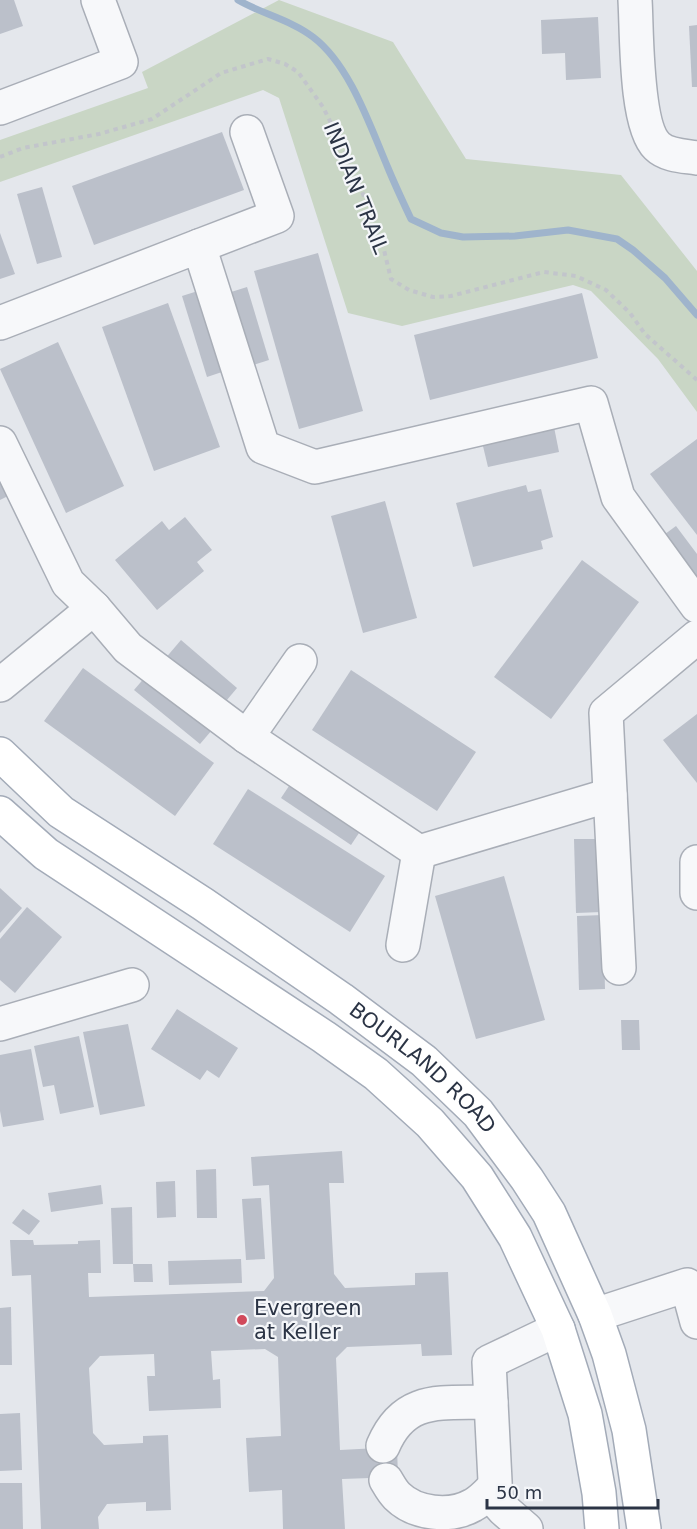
<svg xmlns="http://www.w3.org/2000/svg" width="697" height="1529" viewBox="0 0 697 1529" font-family="'DejaVu Sans',sans-serif">
	<style>
		.green { fill: #c9d6c5 }
		.lines { fill: none; stroke-linecap: round; stroke-linejoin: round }
		.stream { stroke: #9fb4cc; stroke-width: 7 }
		.building { fill: #bbc0ca }
		.minor-casing { stroke: #a9aeb7; stroke-width: 36 }
		.major-casing { stroke: #a3abb8; stroke-width: 36 }
		.path { stroke: #c2c5cb; stroke-width: 4; stroke-dasharray: 4.5 4.5; stroke-linecap: butt }
		.minor { stroke: #f7f8fa; stroke-width: 33 }
		.major { stroke: #fff; stroke-width: 33 }
		.poi-dot { fill: #d1495b; stroke: #f4f6f9; stroke-width: 2 }
		.labels { text-anchor: middle; stroke-width: 4.5; stroke-linejoin: round; paint-order: stroke }
		.street-label { font-size: 21px; fill: #2b3445; stroke: #f4f6f9 }
		.poi-label { font-size: 21px; fill: #2b3445; stroke: #f4f6f9; text-anchor: start }
	</style>
	<rect width="100%" height="100%" fill="#e4e7ec"/>
	<polygon class="green" points="279,0 393,42 466,159 621,175 697,271 697,412 658,359 591,291 573,285 402,326 348,313 279,98 263,90 0,182 0,140 148,88 142,72"/>
	<g class="lines">
		<path class="stream" d="M238,0C262,14 291,20 313,37C350,65 370,126 388,168C395,185 403,202 411,219L441,233L463,237L515,236L568,230L617,239L633,250L665,278L697,315"/>
	</g>
	<g class="building">
		<polygon points="0,0 14,0 23,26 0,34"/>
		<polygon points="598,17 601,78 566,80 565,53 542,54 541,20"/>
		<polygon points="697,25 697,87 692,87 689,26"/>
		<polygon points="222,132 244,190 94,245 72,186"/>
		<polygon points="42,187 62,257 37,264 17,194"/>
		<polygon points="0,233 15,274 0,279"/>
		<polygon points="318,253 363,411 299,429 254,271"/>
		<polygon points="247,287 269,360 250,366 228,293"/>
		<polygon points="201,290 225,371 207,377 182,296"/>
		<polygon points="582,293 598,358 430,400 414,335"/>
		<polygon points="168,303 220,447 154,471 102,327"/>
		<polygon points="58,342 124,486 66,513 0,369"/>
		<polygon points="554,427 559,452 488,467 482,442"/>
		<polygon points="697,439 697,535 650,474"/>
		<polygon points="0,478 8,496 0,500"/>
		<polygon points="526,485 528,492 541,489 553,537 541,541 543,549 473,567 456,503"/>
		<polygon points="385,501 417,618 363,633 331,516"/>
		<polygon points="185,517 212,550 197,562 204,571 157,610 115,560 162,521 169,530"/>
		<polygon points="676,526 697,554 697,584 661,537"/>
		<polygon points="582,560 639,602 551,719 494,677"/>
		<polygon points="181,640 237,688 221,707 164,660"/>
		<polygon points="83,668 214,763 175,816 44,721"/>
		<polygon points="351,670 476,752 437,811 312,730"/>
		<polygon points="146,676 212,730 200,744 134,690"/>
		<polygon points="697,714 697,783 663,740"/>
		<polygon points="291,783 361,830 351,845 281,798"/>
		<polygon points="248,789 385,876 350,932 213,844"/>
		<polygon points="574,839 600,839 602,912 576,913"/>
		<polygon points="504,876 545,1020 476,1039 435,896"/>
		<polygon points="0,888 22,908 0,933"/>
		<polygon points="27,907 62,937 15,993 0,980 0,939"/>
		<polygon points="603,915 605,989 579,990 577,916"/>
		<polygon points="177,1009 238,1048 219,1078 207,1070 200,1080 151,1049"/>
		<polygon points="621,1020 639,1020 640,1050 622,1050"/>
		<polygon points="128,1024 145,1106 100,1115 83,1032"/>
		<polygon points="79,1036 94,1107 60,1114 54,1085 43,1087 34,1046"/>
		<polygon points="31,1049 44,1120 3,1127 0,1111 0,1055"/>
		<polygon points="342,1151 344,1183 329,1183 334,1274 345,1288 415,1285 415,1273 448,1272 452,1355 422,1356 421,1344 347,1347 336,1358 340,1450 397,1447 398,1477 342,1479 345,1529 283,1529 282,1490 249,1492 246,1438 281,1436 278,1357 265,1349 211,1351 213,1380 220,1379 221,1408 149,1411 147,1376 155,1376 154,1354 100,1356 89,1368 93,1433 104,1445 143,1443 143,1436 168,1435 171,1510 146,1511 146,1502 107,1504 98,1517 99,1529 41,1529 31,1275 12,1276 10,1240 33,1240 34,1245 78,1244 78,1241 100,1240 101,1273 88,1273 89,1297 264,1291 274,1278 269,1185 253,1186 251,1157"/>
		<polygon points="216,1169 217,1218 197,1218 196,1170"/>
		<polygon points="175,1181 176,1217 157,1218 156,1182"/>
		<polygon points="101,1185 103,1204 51,1212 48,1193"/>
		<polygon points="261,1198 265,1259 246,1260 242,1199"/>
		<polygon points="132,1207 133,1264 113,1264 111,1208"/>
		<polygon points="23,1209 40,1221 29,1235 12,1223"/>
		<polygon points="241,1259 242,1283 169,1285 168,1261"/>
		<polygon points="133,1264 152,1264 153,1282 134,1282"/>
		<polygon points="11,1307 12,1365 0,1365 0,1308"/>
		<polygon points="20,1413 22,1470 0,1471 0,1414"/>
		<polygon points="0,1483 22,1483 23,1529 0,1529"/>
	</g>
	<g class="lines">
		<defs>
			<g id="minor">
				<path d="M635,0C637,31 635,125 657,146C667,156 685,156 697,158"/>
				<polyline points="0,108 121,62 98,0"/>
				<polyline points="199,246 277,216 247,132"/>
				<polyline points="0,323 199,246 263,447 315,467 591,403 618,497 697,606"/>
				<polyline points="0,443 68,583 94,608 0,685"/>
				<polyline points="94,608 128,648 247,737 419,852 610,795"/>
				<polyline points="247,737 300,661"/>
				<polyline points="697,862 697,893"/>
				<polyline points="403,945 419,852"/>
				<polyline points="619,968 606,713 697,637"/>
				<polyline points="0,1024 132,985"/>
				<polyline points="595,1315 687,1285 697,1322"/>
				<path d="M383,1446C405,1394 443,1404 491,1402"/>
				<path d="M386,1480C389,1485 392,1491 397,1496C415,1514 450,1518 473,1505C481,1501 488,1493 494,1487"/>
				<polyline points="526,1529 504,1510 496,1501 489,1362 558,1329"/>
			</g>
			<g id="major">
				<path id="s1" d="M0,754L61,812L203,904L341,999L424,1061L478,1113L527,1179L549,1213L595,1315L609,1354L629,1430L644,1529"/>
				<polyline points="0,813 46,854 324,1037 376,1074 430,1123 477,1177 515,1237 558,1329 585,1414 599,1493 602,1529"/>
			</g>
		</defs>
		<use href="#minor" class="minor-casing"/>
		<use href="#major" class="major-casing"/>
		<polyline class="path" points="0,157 23,148 99,134 152,119 221,73 268,59 285,64 298,72 323,107 354,170 384,250 391,279 409,290 433,297 451,296 544,272 576,276 606,290 630,313 645,334 697,380"/>
		<use href="#minor" class="minor"/>
		<use href="#major" class="major"/>
	</g>
	<circle class="poi-dot" cx="242" cy="1320" r="6"/>
	<g class="labels">
		<g class="street-label">
			<text transform="translate(356 188) rotate(68)" y="7">INDIAN TRAIL</text>
			<text dy="7" stroke="none"><textPath href="#s1" startOffset="528">BOURLAND ROAD</textPath></text>
		</g>
		<g class="poi-label">
			<text x="254" y="1315">Evergreen<tspan x="254" dy="24">at Keller</tspan></text>
		</g>
	</g>
	<path d="M487 1499v9h171v-9" fill="none" stroke="#2b3445" stroke-width="3"/>
	<text x="496" y="1499" font-size="18" fill="#2b3445" stroke="#f4f6f9" stroke-width="4.5" paint-order="stroke">50 m</text>
</svg>
